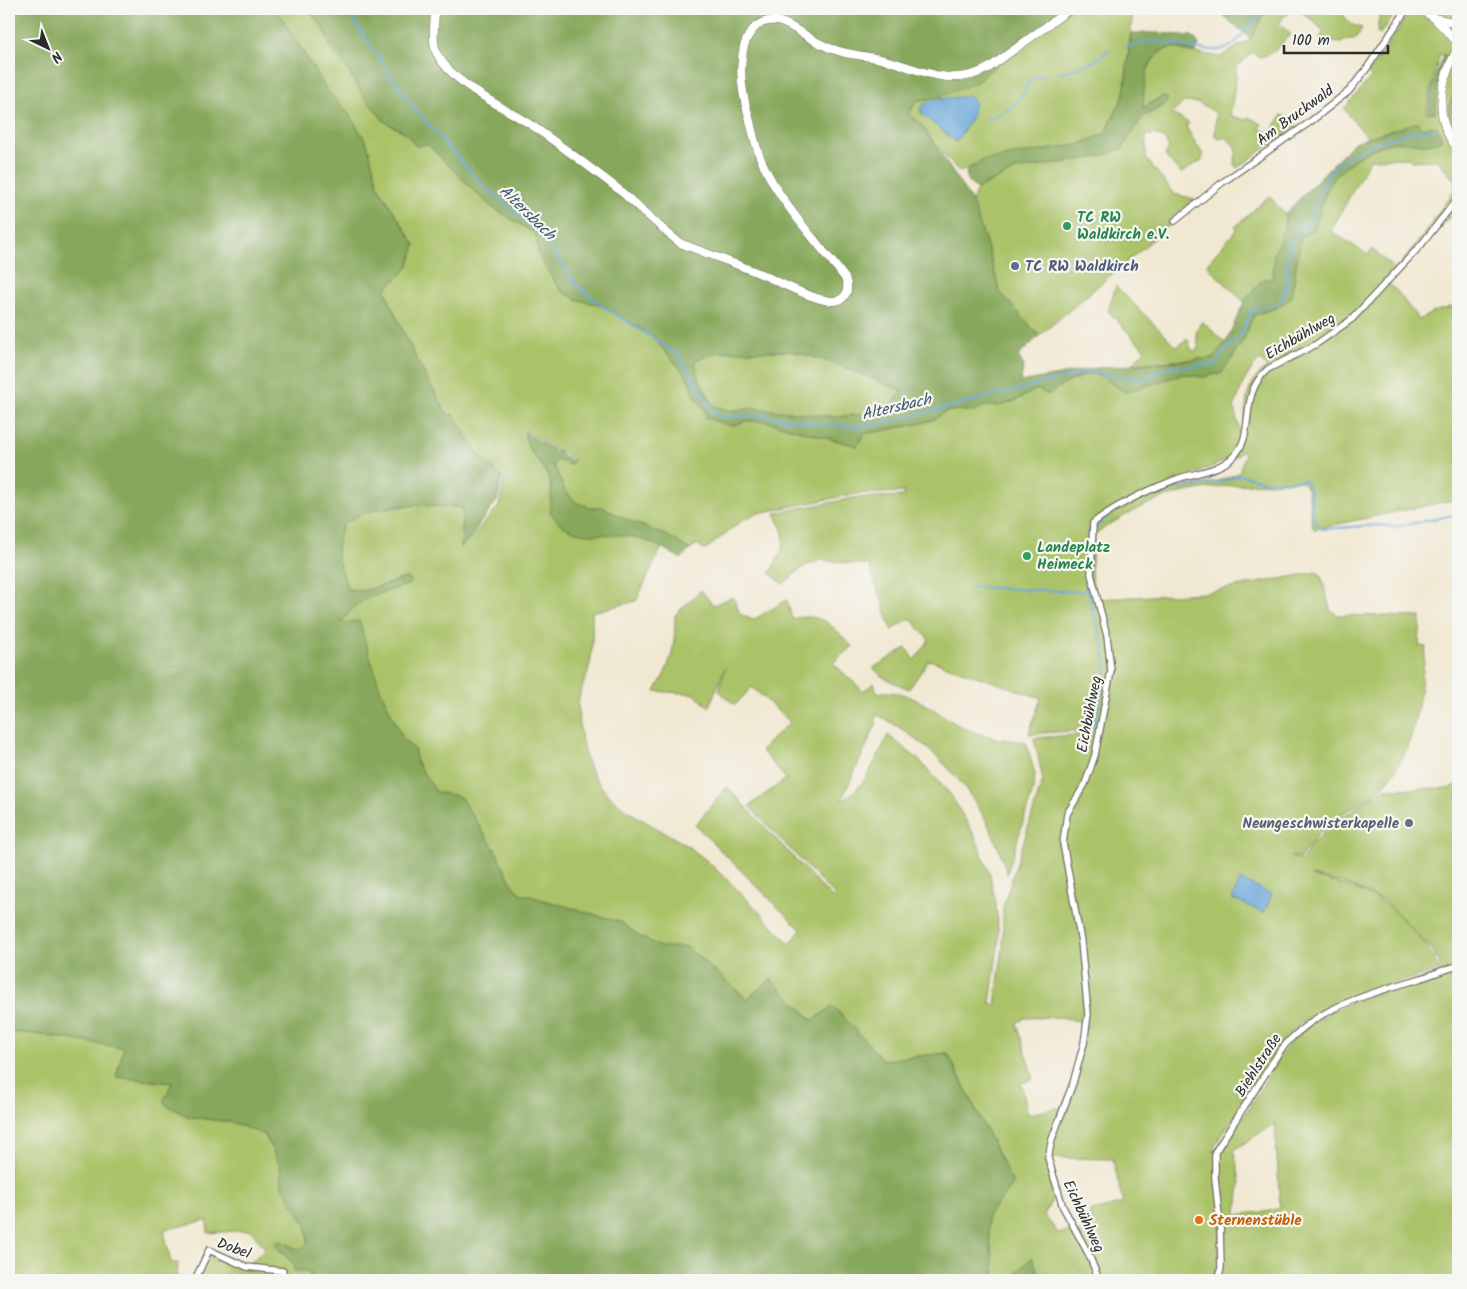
<svg xmlns="http://www.w3.org/2000/svg" width="1467" height="1289" viewBox="0 0 1467 1289" font-family="Kalam,sans-serif">
	<style>
		.green { fill: #aac267; stroke: #6a7649; fill-rule: evenodd }
		.forest { fill: #87a85c; stroke: #596a44; fill-rule: evenodd }
		.water { fill: #67a5d9; stroke: #496882 }
		.lines { fill: none; stroke-linecap: round; stroke-linejoin: round }
		.stream { stroke: #67a5d9; stroke-width: 2 }
		.street-casing { stroke: #706d65; stroke-width: 8 }
		.secondary-casing { stroke: #706d65; stroke-width: 9 }
		.highway-casing { stroke: #706d65; stroke-width: 12 }
		.street { stroke: #fff; stroke-width: 5.5 }
		.secondary { stroke: #fff; stroke-width: 8 }
		.highway { stroke: #fff; stroke-width: 10 }
		.leisure-dot { fill: #2e9e5b; stroke: #f6f6f2; stroke-width: 2 }
		.service-dot { fill: #5c6f8a; stroke: #f6f6f2; stroke-width: 2 }
		.worship-dot { fill: #6b7280; stroke: #f6f6f2; stroke-width: 2 }
		.food-dot { fill: #e8710a; stroke: #f6f6f2; stroke-width: 2 }
		.labels { text-anchor: middle; stroke-width: 4.5; stroke-linejoin: round; paint-order: stroke }
		.street-label { font-size: 15px; fill: #2b2b2b; stroke: #f6f6f2 }
		.leisure-label { font-size: 15px; font-weight: bold; fill: #27864d; stroke: #f6f6f2; text-anchor: start }
		.service-label { font-size: 15px; font-weight: bold; fill: #4e5e75; stroke: #f6f6f2; text-anchor: start }
		.worship-label { font-size: 15px; font-weight: bold; fill: #5b616d; stroke: #f6f6f2; text-anchor: end }
		.food-label { font-size: 15px; font-weight: bold; fill: #c56008; stroke: #f6f6f2; text-anchor: start }
		.water-label { font-size: 16px; font-style: italic; fill: #405668; stroke: #f6f6f2 }
	</style>
	<rect width="100%" height="100%" fill="#f6f6f2"/>
	<filter id="ink" filterUnits="userSpaceOnUse"><feTurbulence type="fractalNoise" baseFrequency=".02" numOctaves="2"/><feDisplacementMap in="SourceGraphic" scale="10" xChannelSelector="R" yChannelSelector="G"/><feConvolveMatrix kernelMatrix="1 2 1 2 8 2 1 2 1" color-interpolation-filters="sRGB"/></filter>
	<filter id="wash" filterUnits="userSpaceOnUse"><feTurbulence type="fractalNoise" baseFrequency=".0096" numOctaves="4" result="noise"/><feDisplacementMap in="SourceGraphic" scale="20" xChannelSelector="R" yChannelSelector="G"/><feGaussianBlur stdDeviation="1.12" result="paint"/><feColorMatrix in="noise" values="0 0 0 0 0 0 0 0 0 0 0 0 0 0 0 0 0 1.4 0 .05"/><feComposite in="paint" operator="in"/></filter>
	<g filter="url(#wash)">
		<rect width="100%" height="100%" fill="#f1e8d2"/>
		<g class="green">
			<path d="M273,9H307L325,30L332,50L342,61L363,95L385,122L406,133L416,146L427,144L489,205L536,234L538,255L576,299L602,306L642,330L657,342L686,375L706,412L746,421H765L857,446L864,434L919,424L935,419L945,412L958,410L975,412L984,406C1005,409 1020,398 1037,389L1044,393L1085,375L1094,374L1126,392L1184,374L1203,377L1233,358L1254,315L1276,308L1294,283L1299,242L1303,236L1315,229C1324,191 1331,171 1367,152C1378,146 1392,141 1404,142C1417,143 1431,147 1442,139L1418,128L1417,123L1367,137L1344,109L1371,77L1368,74L1412,9H1458V90L1452,97V130L1458,140V209L1388,283L1397,291L1419,320L1433,312L1458,305V499L1314,529C1307,516 1314,488 1300,481C1257,484 1211,484 1170,496C1149,502 1129,513 1110,524C1104,527 1101,533 1094,534L1091,574L1097,599L1204,593L1317,572L1321,575L1330,609L1337,615L1421,617L1419,646L1426,647C1419,694 1418,751 1382,787C1368,800 1349,808 1334,820C1321,830 1310,843 1301,857H1290L1303,860L1310,846L1335,822L1384,789L1451,788L1458,784V1280H1219L1221,1225C1238,1208 1260,1216 1280,1208L1275,1123L1234,1150L1240,1182L1237,1213L1220,1225V1268L1217,1280H1041L1032,1257L1010,1280H995L987,1216L1013,1184L948,1053L883,1060L833,1006L814,1021L787,995L747,999L687,948H661L640,937L621,922L522,894L513,886L494,848L460,797L436,792L417,763L414,749L403,739L381,692L340,623L357,603L376,593L397,589L408,577L365,591L348,589C338,558 331,556 343,524L369,510L418,505L463,508L461,548L499,506L504,479L480,456L452,413L449,416C423,375 403,334 385,289L408,268L415,245L379,188L367,143L349,114L326,89L282,18ZM1440,54L1447,56L1438,82L1435,113H1426L1432,82ZM1410,158L1411,161L1437,160L1455,181V189L1423,235L1396,270L1372,249L1368,255L1331,231L1370,159ZM1260,360L1267,367C1237,391 1251,415 1238,444L1239,428L1234,408L1243,383L1252,368ZM525,431L574,459L570,465L558,460L552,463L565,490L575,502L592,508L602,507L625,519L668,536L690,550L697,544L705,550L744,519L759,513L854,494L904,492V496L854,498L775,513C789,543 785,545 770,573L783,584L803,567L821,560L869,565L892,630L910,618L929,640L915,660L906,648L873,668L886,679L909,689L929,660L1041,698L1029,734L1100,729L1088,734L1034,738L1043,780L1003,907V946L995,1005L990,1003L999,939L996,904L990,875L976,838L951,795L918,759L888,735C876,759 865,789 841,801L876,725V714C941,748 988,803 1007,874L1034,787L1035,774L1026,742C1003,740 983,737 962,727C937,714 908,686 877,693L874,683L863,691L833,663L852,646C833,627 822,611 792,619L787,600L753,620L740,614L733,597L713,605L701,590L675,615C675,648 672,663 655,691L694,694L709,707L725,668L719,691L735,705L752,687L790,722L761,750L786,779L749,806L835,896L832,898L727,787L695,825L801,930L790,944C763,916 736,887 707,861C667,825 603,814 586,758C582,746 576,709 579,698C583,684 589,672 591,658C593,643 592,627 592,612L636,601L662,547C645,541 620,529 602,534L550,506C558,463 525,464 525,431ZM1242,450L1245,454L1239,473L1215,482L1180,487L1179,481L1238,455ZM1311,876L1343,883L1385,901L1432,950L1439,961L1440,973C1388,991 1317,1003 1283,1052C1261,1083 1243,1128 1213,1152C1219,1133 1236,1118 1246,1101C1259,1080 1270,1055 1287,1037C1321,998 1391,986 1438,971C1436,951 1401,914 1384,903C1362,889 1335,883 1311,876ZM1060,1017L1087,1023L1073,1083L1063,1107L1028,1114L1021,1083L1033,1079L1017,1023L1025,1018ZM1049,1158L1113,1159L1123,1203L1089,1212L1093,1225L1078,1233L1074,1228L1059,1234L1044,1215L1057,1191Z"/>
			<path d="M1070,9H1133L1124,95L1105,134L1077,145L984,160L960,172C941,155 928,132 910,113L916,101L940,97Z"/>
			<polygon points="1262,9 1337,9 1353,25 1362,28 1356,39 1348,39 1341,43 1328,42 1320,38 1324,31 1305,14 1295,10 1284,16 1279,24 1291,34 1272,53 1261,57 1252,53 1236,67 1236,79 1230,115 1245,120 1248,117 1262,124 1260,129 1266,132 1272,130 1282,115 1297,126 1237,168 1234,164 1237,149 1226,137 1219,139 1215,136 1216,113 1199,103 1184,102 1172,114 1189,123 1186,127 1203,155 1202,160 1181,173 1168,160 1165,154 1169,149 1165,139 1156,134 1146,136 1146,158 1174,194 1195,199 1169,221 1170,225 1039,336 1000,292 988,249 972,202 977,189 1015,170 1098,157 1122,149 1139,122 1146,115 1163,106 1168,99 1163,96 1143,108 1145,75 1153,60 1162,51 1173,47 1184,51 1220,57 1251,39 1264,11"/>
			<polygon points="1377,9 1396,9 1394,15 1379,35 1377,32 1380,12"/>
			<path d="M1269,196L1285,214C1285,236 1273,256 1273,278L1262,280L1244,302L1206,265L1236,230L1235,227Z"/>
			<polygon points="1116,286 1177,347 1187,338 1192,351 1199,349 1196,333 1202,321 1225,343 1213,358 1131,364 1145,350 1108,311"/>
			<polygon points="739,351 792,351 831,362 903,391 887,411 836,417 753,408 730,411 713,405 698,377 695,360 720,352"/>
			<path d="M9,1032L36,1034L124,1048L116,1077L172,1083L163,1103L189,1117L231,1122L265,1135L280,1166L282,1186L307,1227L308,1242L300,1251L288,1244L277,1248L294,1265L310,1271V1280H9ZM207,1220L208,1233L250,1230L265,1248L247,1267L209,1250L196,1279H177L178,1263H171L164,1230Z"/>
		</g>
		<g class="forest">
			<path d="M9,9H273L282,18L326,89L349,114L367,143L379,188L415,245L408,268L385,289C403,334 423,375 449,416L452,413L480,456L502,477L497,501L461,548L463,508C419,505 382,500 343,524C332,555 338,560 348,589L365,591L408,577L411,583C376,598 366,590 341,622L359,621L381,692L403,739L414,749L417,763L436,792L460,797L494,848L513,886L522,894L621,922L640,937L661,947H687L747,999L771,979L813,1021L833,1006L883,1060L947,1053L1013,1184L987,1216L995,1280H310V1271H294V1265L275,1244L278,1240L300,1250L308,1242L307,1227L282,1186L280,1166L265,1135L231,1122L189,1117L163,1103L172,1083L116,1077L124,1048L36,1034L9,1032Z"/>
			<path d="M307,9H394L396,11L406,9H1070L1016,47L977,82L940,97L916,101L910,113L924,128L972,202L988,249L1000,292L1039,336L1018,356L1024,366L1020,382L1097,368L1213,358L1227,340L1244,302L1262,280L1273,278L1274,254L1285,225V214L1354,142L1418,122L1419,128L1437,126L1442,139C1431,147 1417,143 1404,142C1392,141 1378,146 1367,152C1331,171 1324,191 1315,229L1303,236L1300,242L1291,298L1276,308L1254,315L1243,341L1222,373L1203,377L1184,374L1126,392C1116,387 1105,376 1095,374C1083,372 1056,387 1049,395L1037,389C1020,398 1005,409 984,406L975,412L958,410L945,412L935,419L919,424L864,434L857,446L765,421H746L731,426L706,418V412L694,394L686,375L657,342L642,330L602,306L576,299L560,290L538,255L536,234L489,205L427,144L416,146L406,133L385,122L363,95L342,61L331,50L325,30ZM739,351H792L831,362L903,391L887,411L836,417L753,408L730,411L713,405L698,378L695,360L720,352Z"/>
			<polygon points="1220,9 1262,9 1265,11 1251,39 1225,17"/>
			<path d="M1131,33H1158L1192,36L1199,44L1196,52C1188,52 1179,47 1172,48C1144,50 1144,88 1143,108L1163,96L1168,99L1163,106L1146,115L1139,122L1122,149L1098,157L1015,170L977,189L968,182L966,171L984,160L1077,145L1105,134L1124,95Z"/>
			<polygon points="1443,55 1447,56 1438,82 1435,113 1428,113 1433,84"/>
			<path d="M1458,90V140C1446,123 1444,106 1458,90Z"/>
			<path d="M525,433L573,461L570,465L558,460L553,464L565,490L575,502L592,508L602,507L625,519L668,536L690,550L681,559C666,549 650,541 632,537C601,530 571,544 550,512C550,500 554,489 549,477C542,460 525,452 525,433Z"/>
			<polygon points="1032,1257 1041,1280 1010,1280"/>
		</g>
		<g class="water">
			<path d="M968,96L975,101L972,117L956,142L922,114L920,109C927,97 955,98 968,96Z"/>
			<polygon points="1240,880 1272,894 1264,913 1232,899"/>
		</g>
		<g class="lines">
			<g class="stream">
				<path d="M346,9L411,105L481,183L542,236L576,284L602,306L679,355L715,414L725,417L762,415L820,424L858,427L884,423L1088,372L1144,379L1168,367L1215,365L1226,349L1240,337L1251,311L1279,303C1294,281 1282,258 1294,235C1296,230 1304,226 1309,222C1312,210 1324,179 1332,170C1357,145 1400,133 1434,129"/>
				<path d="M1126,47C1135,45 1145,41 1153,41C1170,41 1211,56 1227,48C1243,40 1251,21 1264,9"/>
				<path d="M1060,73C1078,67 1097,64 1109,49"/>
				<path d="M987,118C1001,115 1014,108 1022,95C1025,91 1026,85 1029,81C1034,76 1041,76 1048,76"/>
				<polyline points="1454,128 1458,126"/>
				<path d="M1097,527L1107,517L1131,502L1158,492L1223,481L1241,475L1268,482L1305,480C1317,497 1304,517 1322,529L1379,525L1396,527L1458,514"/>
				<polyline points="971,587 1082,592 1088,587 1089,531"/>
				<polyline points="1087,589 1105,652 1106,669 1094,727"/>
			</g>
		</g>
	</g>
	<g filter="url(#ink)">
		<g class="lines">
			<defs>
				<g id="street">
					<polyline points="1175,221 1223,182 1310,122 1349,91 1365,71 1407,9"/>
					<polyline points="195,1280 209,1250 247,1267 283,1271"/>
					<path d="M1099,1280L1089,1255L1063,1207L1048,1158L1052,1139L1073,1083L1084,1043L1088,1014L1081,942L1063,843L1067,814L1085,784L1095,755L1111,671L1107,636L1091,574L1093,523C1117,504 1146,491 1174,480C1193,473 1220,471 1234,456C1257,432 1237,396 1268,369L1315,345L1352,319L1421,245L1458,198"/>
					<path d="M1218,1280L1221,1268L1220,1225L1215,1178V1152L1280,1051C1315,1006 1370,994 1422,978C1434,974 1445,969 1458,966"/>
				</g>
				<g id="secondary">
					<path d="M435,9C435,23 431,41 437,54C455,87 507,108 537,129C564,148 591,168 617,188C638,206 658,226 680,243C705,253 731,262 756,272C776,280 810,299 831,301C847,302 850,289 845,278C818,242 782,206 763,164C756,150 753,133 749,117C742,94 738,70 744,46C749,31 758,19 776,21C789,22 810,40 823,45C842,55 864,55 885,60C923,70 953,89 990,67L1070,9"/>
					<polyline points="1420,9 1434,18 1452,22 1458,28"/>
					<polyline points="1434,18 1458,43"/>
					<path d="M1458,48C1440,80 1432,119 1458,149"/>
				</g>
				<polyline id="highway" points="1452,22 1458,20"/>
			</defs>
			<use href="#street" class="street-casing"/>
			<use href="#secondary" class="secondary-casing"/>
			<use href="#highway" class="highway-casing"/>
			<use href="#street" class="street"/>
			<use href="#secondary" class="secondary"/>
			<use href="#highway" class="highway"/>
		</g>
	</g>
	<g class="leisure-dot">
		<circle cx="1067" cy="226" r="5"/>
		<circle cx="1027" cy="556" r="5"/>
	</g>
	<circle class="service-dot" cx="1015" cy="266" r="5"/>
	<circle class="worship-dot" cx="1409" cy="823" r="5"/>
	<circle class="food-dot" cx="1199" cy="1220" r="5"/>
	<g class="labels">
		<g class="street-label">
			<text transform="translate(1295 115) rotate(-36)" y="5">Am Bruckwald</text>
			<text transform="translate(1300 336) rotate(-30)" y="5">Eichbühlweg</text>
			<text transform="translate(1089 714) rotate(-79)" y="5">Eichbühlweg</text>
			<text transform="translate(1258 1065) rotate(-57)" y="5">Biehlstraße</text>
			<text transform="translate(1084 1216) rotate(65)" y="5">Eichbühlweg</text>
			<text transform="translate(234 1248) rotate(20)" y="5">Dobel</text>
		</g>
		<g class="leisure-label">
			<text x="1077" y="222">TC RW<tspan x="1077" dy="17">Waldkirch e.V.</tspan></text>
			<text x="1037" y="552">Landeplatz<tspan x="1037" dy="17">Heimeck</tspan></text>
		</g>
		<g class="service-label">
			<text x="1025" y="271">TC RW Waldkirch</text>
		</g>
		<g class="worship-label">
			<text x="1399" y="828">Neungeschwisterkapelle</text>
		</g>
		<g class="food-label">
			<text x="1209" y="1225">Sternenstüble</text>
		</g>
		<g class="water-label">
			<text transform="translate(528 212) rotate(44)" y="6">Altersbach</text>
			<text transform="translate(896 406) rotate(-13)" y="6">Altersbach</text>
		</g>
	</g>
	<rect width="1467" height="1289" fill="none" stroke="#f6f6f2" stroke-width="30"/>
	<g transform="translate(48 48) rotate(137)" stroke="#f6f6f2" stroke-width="4" paint-order="stroke">
	<path d="M0-4L9 19L0 12L-9 19Z" fill="#2b2b2b"/>
	<text y="-8" font-size="14" font-weight="bold" text-anchor="middle" fill="#2b2b2b">N</text>
	</g>
	<path d="M1284 45v8h104v-8" fill="none" stroke="#2b2b2b" stroke-width="2.5"/>
	<text x="1292" y="45" font-size="15" fill="#2b2b2b" stroke="#f6f6f2" stroke-width="4" paint-order="stroke">100 m</text>
</svg>
